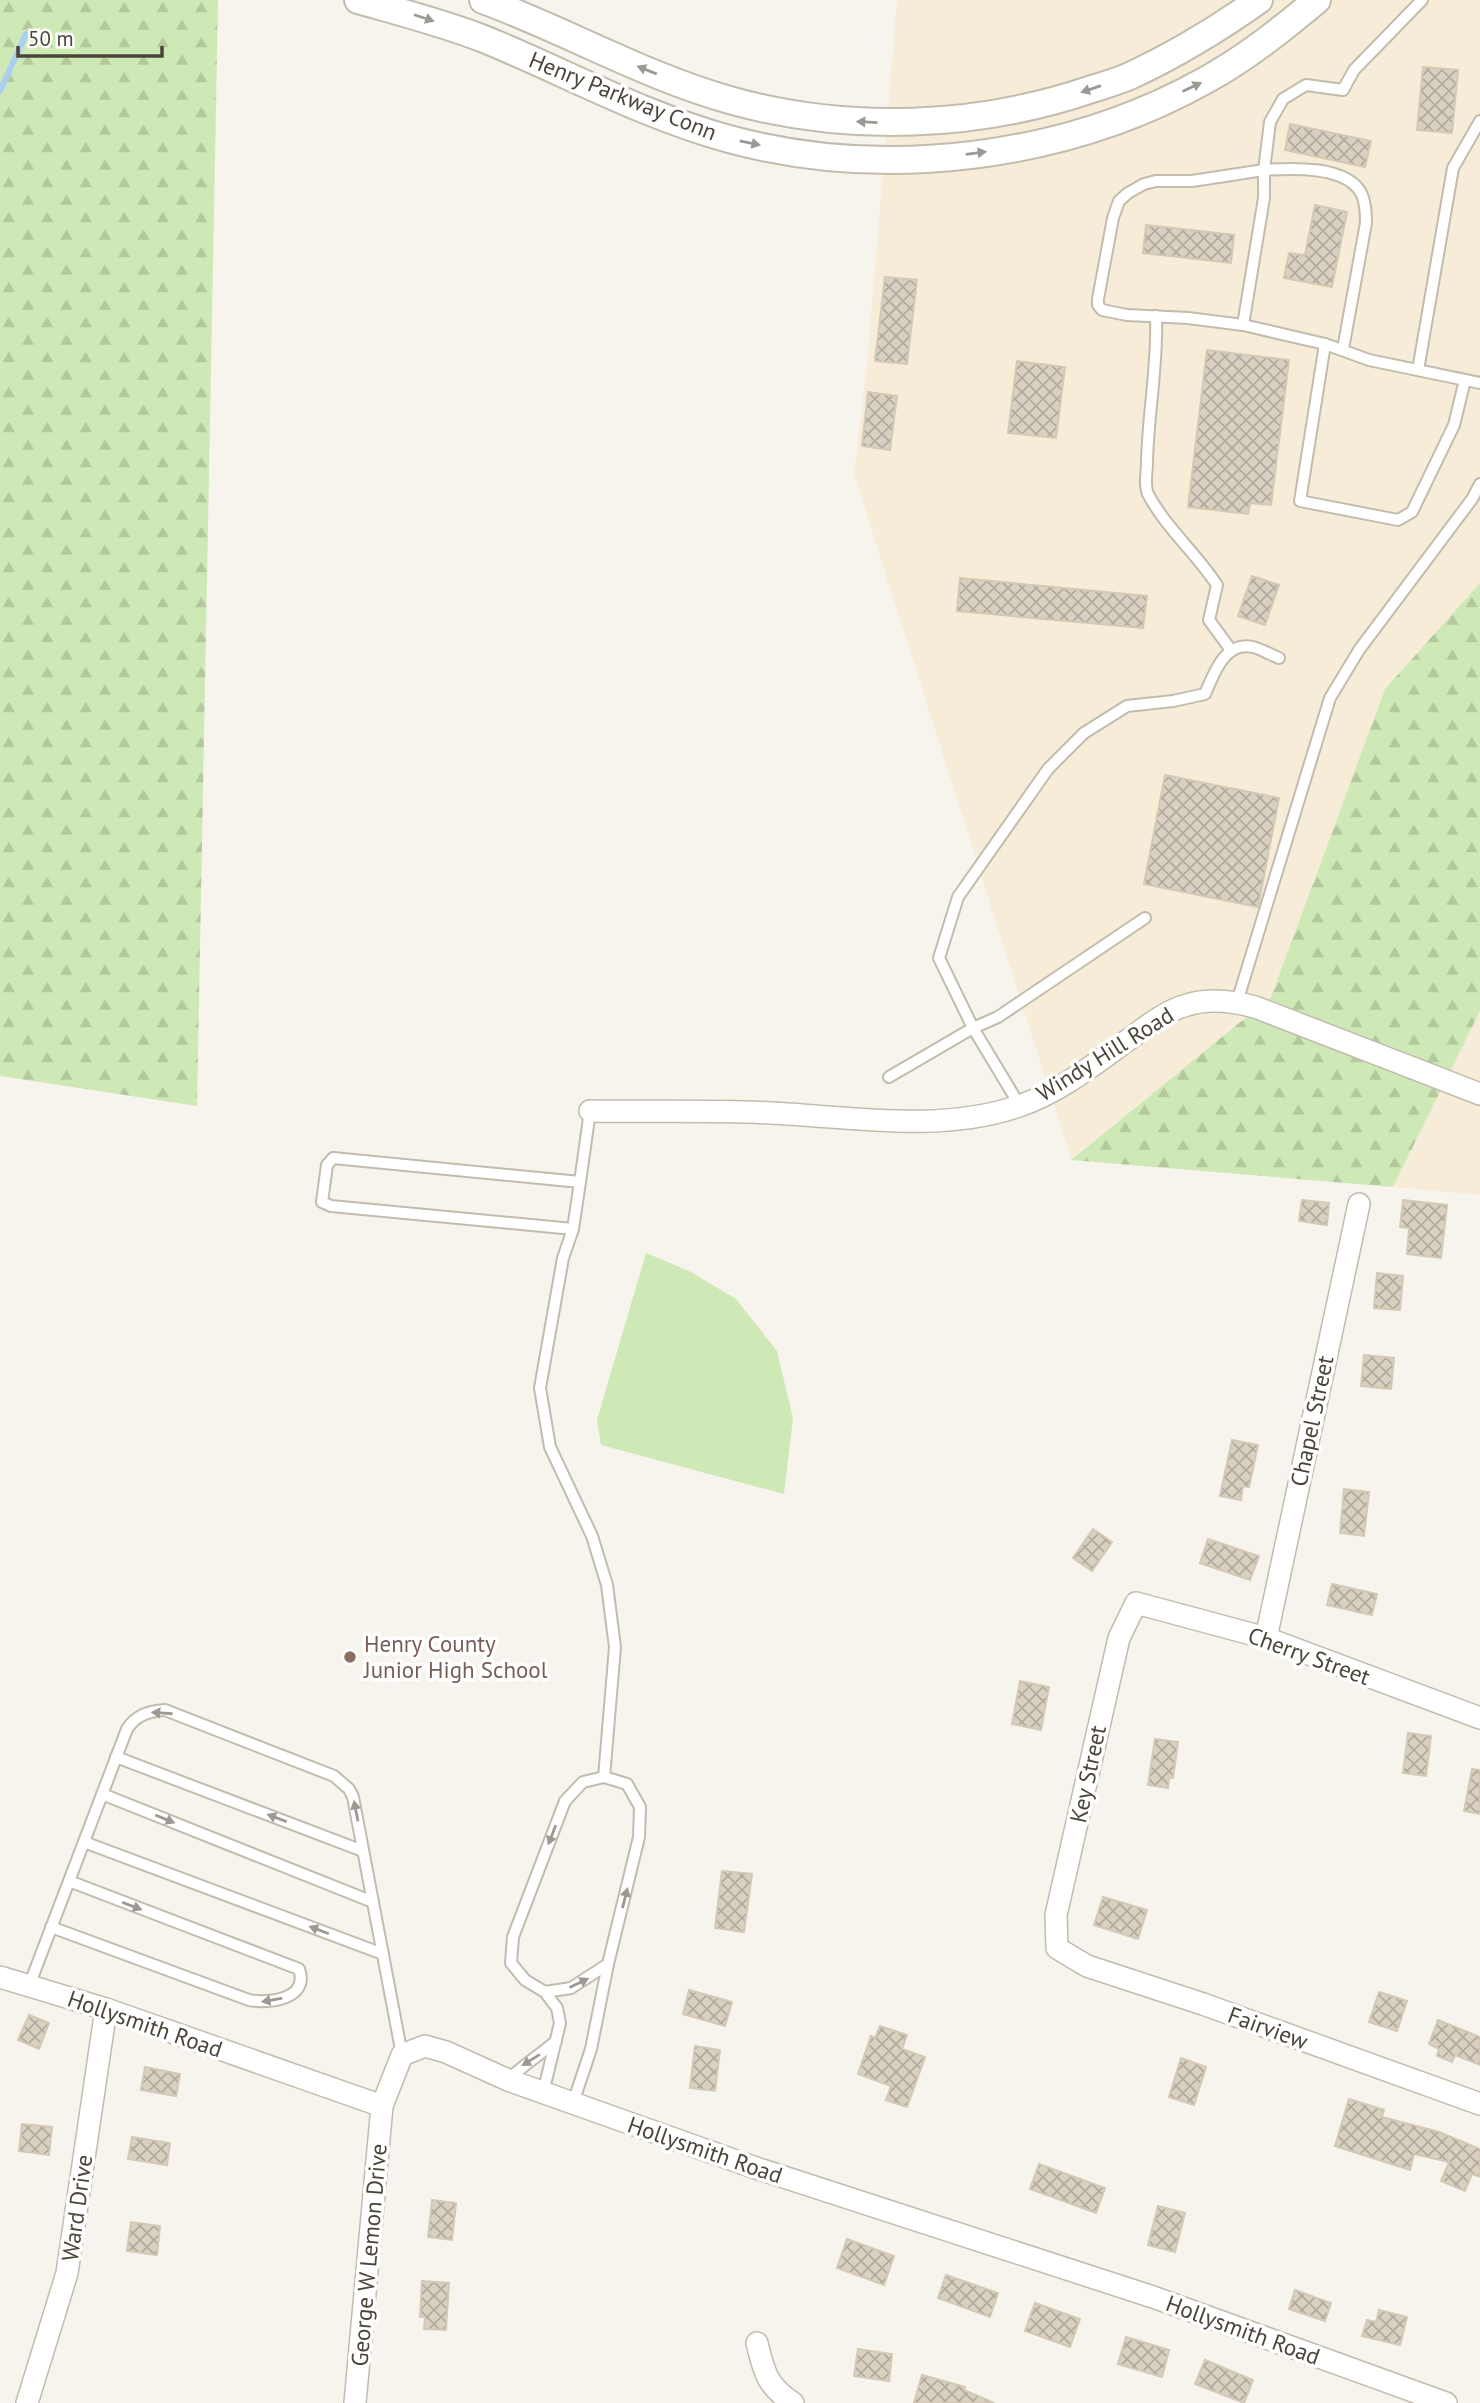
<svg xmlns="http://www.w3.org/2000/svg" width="1480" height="2403" viewBox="0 0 1480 2403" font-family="'PT Sans',sans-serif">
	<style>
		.commercial { fill: #f7ecd8 }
		.forest { fill: url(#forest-firs) }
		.garden { fill: #cfe9b6 }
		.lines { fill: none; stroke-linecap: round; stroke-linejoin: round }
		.stream { stroke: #aacff1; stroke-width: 6 }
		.building { fill: url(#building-cross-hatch); stroke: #d3c9b4; stroke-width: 2 }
		.service-casing { stroke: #c2bcae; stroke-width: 14 }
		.minor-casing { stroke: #c2bcae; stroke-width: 24 }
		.tertiary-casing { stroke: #c2bcae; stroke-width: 30 }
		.service { stroke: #fff; stroke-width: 10 }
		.minor { stroke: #fff; stroke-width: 21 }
		.tertiary { stroke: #fff; stroke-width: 26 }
		.oneway { fill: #9c9992 }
		.education-dot { fill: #8d6e63; stroke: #fff; stroke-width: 2.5 }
		.labels { text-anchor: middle; stroke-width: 7; stroke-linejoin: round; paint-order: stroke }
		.street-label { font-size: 23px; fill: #4b4539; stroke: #fff }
		.education-label { font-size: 23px; fill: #785e54; stroke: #fff; text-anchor: start }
	</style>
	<defs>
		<pattern id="forest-firs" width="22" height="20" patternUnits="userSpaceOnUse" patternTransform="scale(1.75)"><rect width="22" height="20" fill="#cfe9b6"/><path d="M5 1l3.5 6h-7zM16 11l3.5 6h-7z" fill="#b3c99d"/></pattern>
		<pattern id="building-cross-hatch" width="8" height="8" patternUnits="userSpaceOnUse" patternTransform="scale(1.75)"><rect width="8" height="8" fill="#d8d0c1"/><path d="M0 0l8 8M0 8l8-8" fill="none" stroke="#b1ab9e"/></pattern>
	</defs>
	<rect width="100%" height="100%" fill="#f6f4ec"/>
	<g class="commercial">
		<polygon points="897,0 1480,0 1480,583 1385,689 1271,997 1071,1159 854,474 867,366"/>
		<polygon points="1480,1011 1480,1195 1393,1187"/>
	</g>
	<g class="forest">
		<polygon points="0,0 218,0 197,1106 0,1076"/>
		<polygon points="1480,583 1480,1011 1393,1187 1071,1160 1271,997 1385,689"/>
	</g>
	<polygon class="garden" points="646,1253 691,1272 736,1299 777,1351 793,1418 784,1494 601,1445 597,1420"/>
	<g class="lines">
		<polyline class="stream" points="0,91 26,34"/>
	</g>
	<g class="building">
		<polygon points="1423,67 1458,70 1452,133 1417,130"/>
		<polygon points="1290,124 1371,141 1365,167 1285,150"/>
		<polygon points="1315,205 1347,212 1332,287 1284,278 1289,253 1305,255"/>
		<polygon points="1146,225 1234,235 1231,263 1143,253"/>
		<polygon points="885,277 917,280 907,364 875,361"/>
		<polygon points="1207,350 1289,360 1271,505 1250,503 1248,514 1188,507"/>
		<polygon points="1017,361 1065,367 1056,438 1008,433"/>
		<polygon points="868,392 897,396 890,450 862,446"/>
		<polygon points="1252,576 1279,585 1265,625 1238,616"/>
		<polygon points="960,578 1147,596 1143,628 957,611"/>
		<polygon points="1165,775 1279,798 1258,907 1144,884"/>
		<polygon points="1302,1200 1329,1203 1327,1225 1299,1221"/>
		<polygon points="1403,1200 1447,1205 1441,1258 1407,1254 1409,1228 1400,1227"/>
		<polygon points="1377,1273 1403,1276 1400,1310 1374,1308"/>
		<polygon points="1364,1355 1394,1358 1391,1389 1361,1386"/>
		<polygon points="1232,1440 1258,1445 1249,1487 1243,1486 1241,1500 1220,1496"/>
		<polygon points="1344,1489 1369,1492 1364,1536 1340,1533"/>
		<polygon points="1093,1529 1112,1542 1092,1571 1073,1558"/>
		<polygon points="1208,1539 1259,1556 1250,1580 1200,1563"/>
		<polygon points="1332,1584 1377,1594 1372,1615 1327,1605"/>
		<polygon points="1020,1681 1049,1687 1041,1730 1012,1724"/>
		<polygon points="1408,1733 1431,1736 1426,1776 1403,1773"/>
		<polygon points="1155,1739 1178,1742 1173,1778 1169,1778 1168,1788 1148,1785"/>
		<polygon points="1472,1769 1480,1770 1480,1814 1464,1811"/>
		<polygon points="722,1871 752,1874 744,1932 715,1928"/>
		<polygon points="1103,1897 1147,1910 1138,1939 1094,1925"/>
		<polygon points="689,1990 732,2002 725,2026 683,2014"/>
		<polygon points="1379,1992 1407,2001 1397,2031 1369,2022"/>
		<polygon points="29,2015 49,2023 39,2049 18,2040"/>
		<polygon points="1438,2020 1480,2037 1480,2065 1455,2055 1452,2062 1437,2056 1439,2049 1429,2044"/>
		<polygon points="880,2026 907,2035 902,2049 925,2057 907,2107 886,2100 891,2086 858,2074 871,2036 875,2038"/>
		<polygon points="695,2046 720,2050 715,2091 690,2088"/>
		<polygon points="1181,2058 1206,2067 1194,2105 1169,2097"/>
		<polygon points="145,2067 180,2074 176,2096 141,2090"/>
		<polygon points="1349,2099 1384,2110 1382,2117 1439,2132 1480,2149 1480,2177 1472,2174 1465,2191 1441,2181 1449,2162 1414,2154 1410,2170 1335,2146"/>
		<polygon points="22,2124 52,2127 49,2155 19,2151"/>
		<polygon points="132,2137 170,2143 167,2165 128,2159"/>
		<polygon points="1039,2164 1105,2188 1096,2213 1030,2189"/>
		<polygon points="432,2200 456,2203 452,2240 428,2237"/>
		<polygon points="1158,2206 1185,2213 1175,2252 1148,2245"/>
		<polygon points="131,2222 160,2226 157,2255 127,2251"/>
		<polygon points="847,2239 894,2256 884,2285 837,2268"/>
		<polygon points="946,2275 998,2293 990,2317 938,2298"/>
		<polygon points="422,2281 449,2283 446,2330 424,2329 425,2317 420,2317"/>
		<polygon points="1295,2290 1331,2303 1325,2321 1289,2309"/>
		<polygon points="1035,2303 1080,2319 1070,2347 1025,2331"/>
		<polygon points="1379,2310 1407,2317 1400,2345 1362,2336 1367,2320 1376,2322"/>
		<polygon points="1126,2337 1169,2350 1162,2377 1118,2364"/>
		<polygon points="858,2349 892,2354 889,2381 854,2376"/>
		<polygon points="1205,2360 1253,2380 1244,2403 1195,2384"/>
		<polygon points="922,2375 965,2387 964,2390 994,2403 914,2403"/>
	</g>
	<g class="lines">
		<defs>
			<g id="service">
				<path d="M1156,316C1158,365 1148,413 1147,462C1147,472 1144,486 1148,494C1166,528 1196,553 1217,585L1209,620L1231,650"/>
				<polyline points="1243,325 1264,198 1264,170 1192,181 1156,181 1144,184 1128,193 1119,201 1113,218 1098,299 1098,305 1102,310 1127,315 1188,318 1243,325 1325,344 1369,360 1480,383"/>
				<polyline points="1325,344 1300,501 1398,520 1412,512 1454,425 1465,380"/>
				<path d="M1343,349L1366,223C1366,214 1366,204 1362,195C1349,165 1291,168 1264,170L1270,122L1283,99L1306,85L1343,90L1354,70L1422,0"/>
				<polyline points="1418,370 1453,168 1480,121"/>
				<polyline points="1237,1002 1330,698 1359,650 1472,499 1480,484"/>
				<polyline points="889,1077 973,1028 998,1017 1145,918"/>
				<path d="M1020,1106L973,1028L939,958L958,897L1048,769L1084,733L1127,706L1173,701L1205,694C1214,674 1224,641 1253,647C1261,649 1271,655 1279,658"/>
				<polyline points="580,1182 573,1229 331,1206 322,1202 327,1165 333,1158 580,1182 590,1111"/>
				<polyline points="573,1229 563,1258 540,1388 550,1447 592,1536 607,1585 615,1647 604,1777"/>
				<polyline points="116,1757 363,1851"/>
				<polyline points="102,1794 373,1902"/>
				<polyline points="84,1842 383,1954"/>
				<path d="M51,1927L249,2000C269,2004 310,1999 299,1969L69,1881"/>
				<path d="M29,1986L127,1729C136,1715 149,1711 165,1710L334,1776L349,1789L353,1797L402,2055"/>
				<polyline points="545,1992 571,1988 608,1964"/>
				<path d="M508,2080C523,2065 540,2055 556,2041"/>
				<polyline points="543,2093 560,2023 557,2008 545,1992 525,1980 511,1963 513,1937 565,1801 583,1782 604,1777 627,1784 640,1807 639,1837 608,1964 591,2049 573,2103"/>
			</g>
			<g id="minor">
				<path d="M590,1111C650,1112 711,1110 771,1113C852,1117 940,1133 1019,1106C1060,1092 1093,1065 1128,1040C1146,1027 1165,1011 1187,1005C1209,998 1233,1001 1255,1007L1480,1094"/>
				<polyline points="1266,1638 1359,1204"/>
				<polyline points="1480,1718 1266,1638 1136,1603 1119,1638 1056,1915 1057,1948 1087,1966 1203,2004 1480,2104"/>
				<polyline points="0,1977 106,2009 382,2106"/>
				<path d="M757,2343C764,2372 767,2386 793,2403"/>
				<polyline points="27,2403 67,2273 106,2009"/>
				<polyline points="355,2403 382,2106 402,2055 425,2046 446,2052 508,2080 753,2167 1153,2297 1446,2403"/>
			</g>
			<g id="tertiary">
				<path d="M358,0C400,12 443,23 484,39C565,72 644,116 729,139C884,181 1065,159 1206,80C1246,58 1281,30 1317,0"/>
				<path d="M483,0C567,31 646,77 733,101C849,133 978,128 1092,89C1105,85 1119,81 1132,75C1177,54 1218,29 1259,0"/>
			</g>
		</defs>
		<use href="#service" class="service-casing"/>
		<use href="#minor" class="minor-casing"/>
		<use href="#tertiary" class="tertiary-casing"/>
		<use href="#service" class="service"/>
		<use href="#minor" class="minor"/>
		<use href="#tertiary" class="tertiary"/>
	</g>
	<defs><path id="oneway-solid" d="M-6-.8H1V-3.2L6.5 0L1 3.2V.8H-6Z" transform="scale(1.75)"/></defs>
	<g class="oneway">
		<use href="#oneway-solid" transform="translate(424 18) rotate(18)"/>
		<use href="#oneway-solid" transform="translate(647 70) rotate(-158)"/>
		<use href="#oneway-solid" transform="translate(1192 87) rotate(-25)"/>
		<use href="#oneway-solid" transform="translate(1091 89) rotate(161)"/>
		<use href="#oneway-solid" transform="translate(867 122) rotate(-177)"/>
		<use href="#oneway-solid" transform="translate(750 143) rotate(12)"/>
		<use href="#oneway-solid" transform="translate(976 153) rotate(-7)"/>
		<use href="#oneway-solid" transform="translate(162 1713) rotate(-176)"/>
		<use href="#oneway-solid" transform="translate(356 1811) rotate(-101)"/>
		<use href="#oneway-solid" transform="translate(277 1818) rotate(-159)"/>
		<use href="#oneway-solid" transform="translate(165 1819) rotate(22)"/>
		<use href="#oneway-solid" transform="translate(552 1835) rotate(111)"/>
		<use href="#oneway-solid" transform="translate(625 1898) rotate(-76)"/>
		<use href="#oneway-solid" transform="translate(132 1906) rotate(21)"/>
		<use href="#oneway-solid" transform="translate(319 1930) rotate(-159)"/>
		<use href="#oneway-solid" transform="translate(579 1983) rotate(-26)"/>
		<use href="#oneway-solid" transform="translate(272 2000) rotate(170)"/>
		<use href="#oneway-solid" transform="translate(531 2060) rotate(148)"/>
	</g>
	<circle class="education-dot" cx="350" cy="1657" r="7"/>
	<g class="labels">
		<g class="street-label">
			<text transform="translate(623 96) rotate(22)" y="8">Henry Parkway Conn</text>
			<text transform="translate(1105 1054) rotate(-32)" y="8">Windy Hill Road</text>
			<text transform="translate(1312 1421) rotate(-78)" y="8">Chapel Street</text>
			<text transform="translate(1309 1656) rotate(20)" y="8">Cherry Street</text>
			<text transform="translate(1088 1774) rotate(-78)" y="8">Key Street</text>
			<text transform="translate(145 2024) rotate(19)" y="8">Hollysmith Road</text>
			<text transform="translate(1268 2028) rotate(20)" y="8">Fairview</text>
			<text transform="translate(705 2150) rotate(19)" y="8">Hollysmith Road</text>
			<text transform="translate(77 2208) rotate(-82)" y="8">Ward Drive</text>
			<text transform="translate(369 2255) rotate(-85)" y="8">George W Lemon Drive</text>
			<text transform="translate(1243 2330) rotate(20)" y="8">Hollysmith Road</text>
		</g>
		<g class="education-label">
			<text x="364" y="1652">Henry County<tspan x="364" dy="26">Junior High School</tspan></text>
		</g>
	</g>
	<path d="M18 46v10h144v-10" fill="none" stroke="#4b4539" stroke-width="3.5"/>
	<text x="28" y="46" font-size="21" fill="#4b4539" stroke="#ffffff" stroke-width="5" paint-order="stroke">50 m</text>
</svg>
